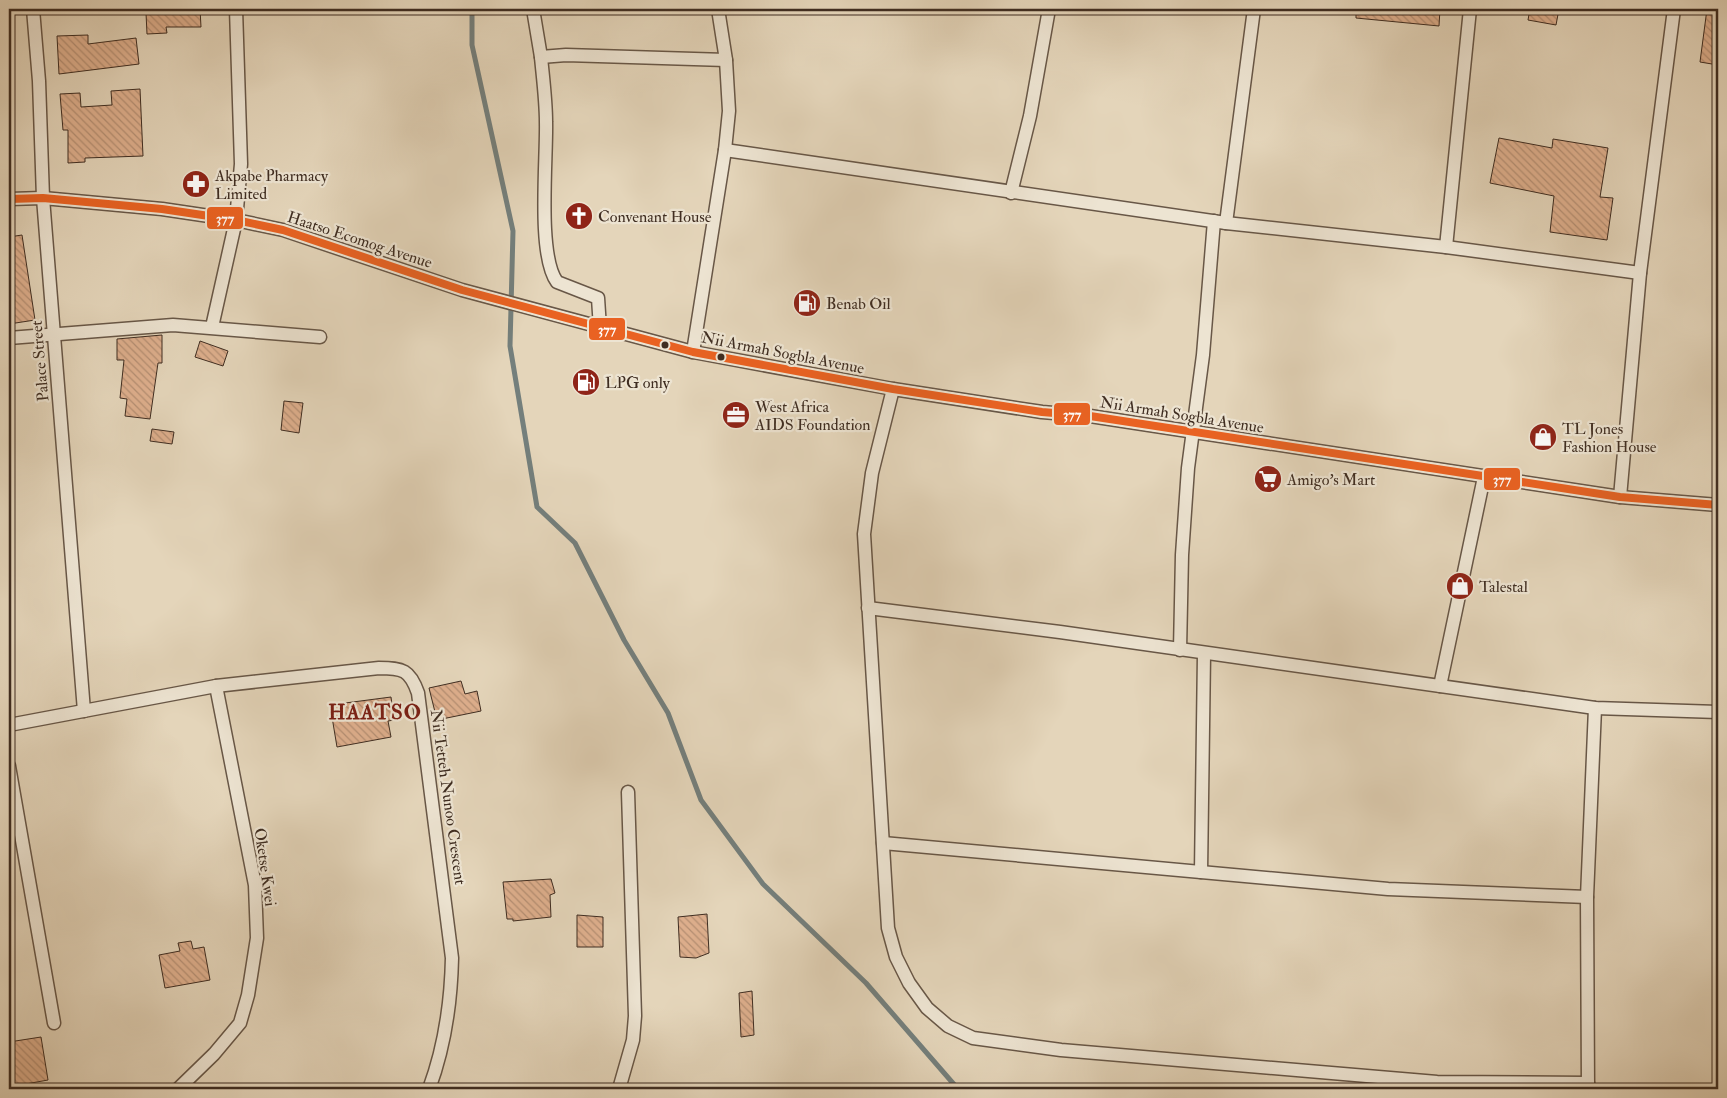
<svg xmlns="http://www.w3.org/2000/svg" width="1727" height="1098" viewBox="0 0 1727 1098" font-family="'IM FELL Double Pica',serif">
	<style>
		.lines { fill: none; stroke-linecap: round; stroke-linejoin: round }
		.stream { stroke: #747f7c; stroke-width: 5 }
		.building { fill: url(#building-back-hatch); stroke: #3f2d21 }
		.street-casing { stroke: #685747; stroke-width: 15 }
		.street { stroke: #ede4d2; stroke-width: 12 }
		.bus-1-casing { stroke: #ede4d2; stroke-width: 11 }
		.bus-1 { stroke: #e96222; stroke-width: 8 }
		.bus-dot { fill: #3f2d21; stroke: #ede4d2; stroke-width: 2 }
		.labels { text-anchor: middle; stroke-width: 4.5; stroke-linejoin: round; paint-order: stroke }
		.poi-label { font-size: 16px; fill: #3f2d21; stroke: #ede4d2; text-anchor: start }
		.street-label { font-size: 16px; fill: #3f2d21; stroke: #ede4d2 }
		.district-label { font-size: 21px; font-weight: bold; letter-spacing: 1px; fill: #7a1f14; stroke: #ede4d2 }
		.line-badge { stroke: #ede4d2; stroke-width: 2 }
		.badge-label { font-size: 14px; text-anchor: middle; font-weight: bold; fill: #fff }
	</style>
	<defs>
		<pattern id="building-back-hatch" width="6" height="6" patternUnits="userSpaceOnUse" patternTransform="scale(1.25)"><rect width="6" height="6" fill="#deaf8d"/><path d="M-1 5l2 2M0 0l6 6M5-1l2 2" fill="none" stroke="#b58f73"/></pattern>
	</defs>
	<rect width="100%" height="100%" fill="#e4d5ba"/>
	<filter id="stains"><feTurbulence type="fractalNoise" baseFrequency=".004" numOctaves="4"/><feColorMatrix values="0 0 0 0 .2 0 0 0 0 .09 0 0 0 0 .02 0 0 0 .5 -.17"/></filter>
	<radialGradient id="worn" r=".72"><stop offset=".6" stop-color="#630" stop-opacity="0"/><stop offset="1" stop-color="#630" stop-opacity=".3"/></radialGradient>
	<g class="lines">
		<polyline class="stream" points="472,9 472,45 513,231 510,346 537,507 575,543 624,640 668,713 701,800 763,884 866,983 958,1089"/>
	</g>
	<g class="building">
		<polygon points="171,9 200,9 201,27 166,27 167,33 147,34 146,13 171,12"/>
		<polygon points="1356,9 1440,9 1439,26 1356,18"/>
		<polygon points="1530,9 1559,9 1556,25 1528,20"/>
		<polygon points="1707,9 1718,9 1718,65 1700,62"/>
		<polygon points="88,35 88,44 136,38 139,64 59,74 57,36"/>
		<polygon points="140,89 143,156 85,158 85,162 68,163 68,130 63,130 60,94 80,93 81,107 112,105 111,91"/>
		<polygon points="1499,138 1552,148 1553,139 1608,148 1600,197 1613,198 1607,240 1550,232 1554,196 1490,183"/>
		<polygon points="22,235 35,320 9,324 9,237"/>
		<polygon points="162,335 162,363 158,363 150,419 125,416 127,399 120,398 124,360 117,360 117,339"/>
		<polygon points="200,341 228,351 223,366 195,357"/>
		<polygon points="284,401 303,403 299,433 281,430"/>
		<polygon points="152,429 174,432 172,444 150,441"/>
		<polygon points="461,681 465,694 477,691 481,711 437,720 429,688"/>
		<polygon points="391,697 394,720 388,721 391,737 337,747 330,705"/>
		<polygon points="551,879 555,893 550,895 551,917 513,921 513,919 507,919 503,882"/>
		<polygon points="707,914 709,953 696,958 680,957 678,917"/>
		<polygon points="577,915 603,917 603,947 577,947"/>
		<polygon points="191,941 193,949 204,947 210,980 165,988 159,955 180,951 178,943"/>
		<polygon points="752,991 754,1035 741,1037 739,993"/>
		<polygon points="41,1037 48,1080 9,1087 9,1042"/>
	</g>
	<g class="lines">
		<defs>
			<g id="street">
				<polyline points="33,9 39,81 43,198 84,711"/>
				<polyline points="533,9 541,57 566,55 726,60"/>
				<path d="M541,57C543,78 546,101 546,122C547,159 537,255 557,282L598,298L600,328"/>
				<polyline points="725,150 1226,223 1446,247 1640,273"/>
				<polyline points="1011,193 1030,116 1049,9"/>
				<polyline points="9,199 43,198 162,209 236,220 283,230 462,290 693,352 893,389 1042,412 1090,416 1620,497 1718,505"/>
				<polyline points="1226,223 1254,9"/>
				<polyline points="1446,247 1470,9"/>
				<polyline points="212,327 236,220 241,164 236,9"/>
				<polyline points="9,338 173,325 320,337"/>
				<polyline points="693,352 725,150 729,111 726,60 718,9"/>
				<polyline points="893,389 872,473 864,534 888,928 896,957 909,983 927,1008 948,1026 973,1038 1061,1050 1437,1082 1588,1083"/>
				<polyline points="1620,497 1640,273 1674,9"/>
				<polyline points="868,608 1060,632 1595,708 1718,712"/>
				<polyline points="1180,650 1182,555 1188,468 1203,355 1214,221"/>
				<polyline points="1440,686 1484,477"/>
				<path d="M9,725L216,686L379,668C403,668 410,670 418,693L452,958C451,1004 445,1046 429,1089"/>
				<polyline points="9,766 54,1023"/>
				<polyline points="883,843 1388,889 1587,897"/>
				<polyline points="1201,872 1204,654"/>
				<polyline points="178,1089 214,1054 240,1023 248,995 257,938 255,885 216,686"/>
				<polyline points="619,1089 633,1040 635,1016 628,792"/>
				<polyline points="1588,1089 1587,897 1595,708"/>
			</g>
		</defs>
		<use href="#street" class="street-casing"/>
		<use href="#street" class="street"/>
		<defs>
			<polyline id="bus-1" points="9,199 43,198 162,209 236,220 283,230 462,290 693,352 893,389 1042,412 1090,416 1620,497 1718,505"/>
		</defs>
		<use href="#bus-1" class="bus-1-casing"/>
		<use href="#bus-1" class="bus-1"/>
	</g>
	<defs>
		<symbol id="pharmacy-disc" viewBox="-11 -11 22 22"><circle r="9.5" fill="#8f2418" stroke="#ede4d2"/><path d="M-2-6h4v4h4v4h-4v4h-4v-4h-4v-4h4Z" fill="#fff"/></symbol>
		<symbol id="church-disc" viewBox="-11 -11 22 22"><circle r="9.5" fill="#8f2418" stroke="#ede4d2"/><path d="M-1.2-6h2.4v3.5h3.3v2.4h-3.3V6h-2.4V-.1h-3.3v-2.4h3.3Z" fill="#fff"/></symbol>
		<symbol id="fuel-disc" viewBox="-11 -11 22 22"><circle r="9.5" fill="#8f2418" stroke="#ede4d2"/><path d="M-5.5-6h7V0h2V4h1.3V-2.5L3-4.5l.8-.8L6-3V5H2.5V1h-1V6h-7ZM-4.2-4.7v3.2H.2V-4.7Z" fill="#fff"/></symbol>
		<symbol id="office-disc" viewBox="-11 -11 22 22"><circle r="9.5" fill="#8f2418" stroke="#ede4d2"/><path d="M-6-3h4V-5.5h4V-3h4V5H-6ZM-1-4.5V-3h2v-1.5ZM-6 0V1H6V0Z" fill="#fff"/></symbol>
		<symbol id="shop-disc" viewBox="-11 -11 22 22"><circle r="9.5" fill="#8f2418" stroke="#ede4d2"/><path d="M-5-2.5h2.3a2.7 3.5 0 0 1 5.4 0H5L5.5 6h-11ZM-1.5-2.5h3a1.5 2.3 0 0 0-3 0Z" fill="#fff"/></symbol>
		<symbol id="supermarket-disc" viewBox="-11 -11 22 22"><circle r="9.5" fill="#8f2418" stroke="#ede4d2"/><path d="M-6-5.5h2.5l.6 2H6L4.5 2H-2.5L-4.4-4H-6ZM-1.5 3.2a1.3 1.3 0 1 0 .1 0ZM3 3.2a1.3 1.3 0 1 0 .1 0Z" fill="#fff"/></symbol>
	</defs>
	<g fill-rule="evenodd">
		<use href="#pharmacy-disc" x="180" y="168" width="32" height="32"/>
		<use href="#church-disc" x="563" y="200" width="32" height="32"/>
		<use href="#fuel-disc" x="791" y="287" width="32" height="32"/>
		<use href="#fuel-disc" x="570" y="366" width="32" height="32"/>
		<use href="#office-disc" x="720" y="399" width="32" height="32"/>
		<use href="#shop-disc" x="1527" y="421" width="32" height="32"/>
		<use href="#supermarket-disc" x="1252" y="463" width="32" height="32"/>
		<use href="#shop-disc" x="1444" y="570" width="32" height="32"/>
	</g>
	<g class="bus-dot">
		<circle cx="665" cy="345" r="4.5"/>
		<circle cx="721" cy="357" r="4.5"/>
	</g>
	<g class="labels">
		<g class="poi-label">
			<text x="215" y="181">Akpabe Pharmacy<tspan x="215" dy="18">Limited</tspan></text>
			<text x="598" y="222">Convenant House</text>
			<text x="826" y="309">Benab Oil</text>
			<text x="605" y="388">LPG only</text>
			<text x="755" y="412">West Africa<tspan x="755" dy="18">AIDS Foundation</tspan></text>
			<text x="1562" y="434">TL Jones<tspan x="1562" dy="18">Fashion House</tspan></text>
			<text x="1287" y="485">Amigo's Mart</text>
			<text x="1479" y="592">Talestal</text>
		</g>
		<g class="street-label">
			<text transform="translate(360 239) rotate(18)" y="6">Haatso Ecomog Avenue</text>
			<text transform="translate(783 352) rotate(11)" y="6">Nii Armah Sogbla Avenue</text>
			<text transform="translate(39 361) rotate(-95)" y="6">Palace Street</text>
			<text transform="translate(1182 414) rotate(9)" y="6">Nii Armah Sogbla Avenue</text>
			<text transform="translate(449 797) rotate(82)" y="6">Nii Tetteh Nunoo Crescent</text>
			<text transform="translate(266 867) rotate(82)" y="6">Oketse Kwei</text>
		</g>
		<g class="district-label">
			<text x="375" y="719">HAATSO</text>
		</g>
	</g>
	<g class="line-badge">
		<rect x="206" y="206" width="38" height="24" rx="5" fill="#e96222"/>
		<rect x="588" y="317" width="38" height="24" rx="5" fill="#e96222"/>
		<rect x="1053" y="402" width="38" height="24" rx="5" fill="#e96222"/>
		<rect x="1483" y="467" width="38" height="24" rx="5" fill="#e96222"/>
	</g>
	<g class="badge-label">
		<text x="225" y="223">377</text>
		<text x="607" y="334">377</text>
		<text x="1072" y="419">377</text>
		<text x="1502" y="484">377</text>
	</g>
	<rect width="1727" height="1098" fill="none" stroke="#e4d5ba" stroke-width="30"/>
	<rect x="10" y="10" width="1707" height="1078" fill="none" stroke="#3f2d21" stroke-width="2.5"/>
	<rect x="15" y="15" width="1697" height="1068" fill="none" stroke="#3f2d21"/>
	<rect width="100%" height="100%" filter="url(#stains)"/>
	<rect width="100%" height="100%" fill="url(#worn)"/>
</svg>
